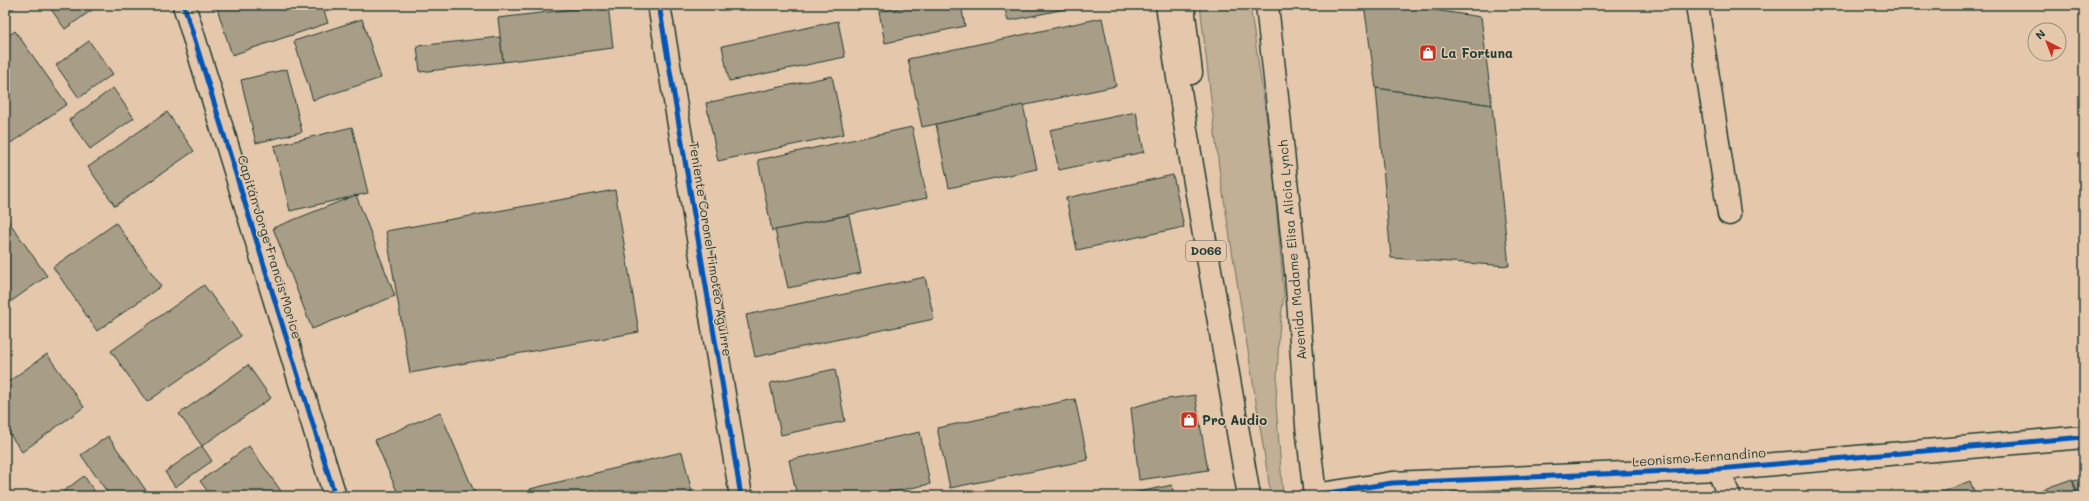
<svg xmlns="http://www.w3.org/2000/svg" width="2089" height="501" viewBox="0 0 2089 501" font-family="Mali,sans-serif">
	<style>
		.green { fill: #c1af96; stroke: #707665 }
		.building { fill: #a89d87; stroke: #1f3d34 }
		.lines { fill: none; stroke-linecap: round; stroke-linejoin: round }
		.street-casing { stroke: #1f3d34; stroke-width: 25 }
		.secondary-casing { stroke: #1f3d34; stroke-width: 25 }
		.highway-casing { stroke: #1f3d34; stroke-width: 25 }
		.street { stroke: #e5c8ac; stroke-width: 22 }
		.secondary { stroke: #e5c8ac; stroke-width: 22 }
		.highway { stroke: #e5c8ac; stroke-width: 22 }
		.cycleway-casing { stroke: #e5c8ac; stroke-width: 8 }
		.cycleway { stroke: #0057b8; stroke-width: 5 }
		.labels { text-anchor: middle; stroke-width: 3; stroke-linejoin: round; paint-order: stroke }
		.shield { fill: #e5c8ac; stroke: #5a6758; stroke-width: 1 }
		.shield-label { font-size: 12px; font-weight: bold; fill: #1f3d34 }
		.poi-label { font-size: 13px; font-weight: bold; fill: #1f3d34; stroke: #e5c8ac; text-anchor: start }
		.street-label { font-size: 13px; fill: #1f3d34; stroke: #e5c8ac }
	</style>
	<rect width="100%" height="100%" fill="#e5c8ac"/>
	<filter id="ink" filterUnits="userSpaceOnUse"><feTurbulence type="fractalNoise" baseFrequency=".025" numOctaves="2"/><feDisplacementMap in="SourceGraphic" scale="8" xChannelSelector="R" yChannelSelector="G"/><feConvolveMatrix kernelMatrix="1 2 1 2 8 2 1 2 1" color-interpolation-filters="sRGB"/></filter>
	<g filter="url(#ink)">
		<polygon class="green" points="1200,5 1250,5 1272,157 1284,294 1279,333 1276,403 1283,496 1271,496 1219,168"/>
		<g class="building">
			<polygon points="5,5 18,5 5,14"/>
			<polygon points="48,5 99,5 65,29"/>
			<polygon points="216,5 322,5 328,23 232,55"/>
			<polygon points="347,5 378,5 348,9"/>
			<polygon points="608,5 613,48 503,62 498,18"/>
			<polygon points="914,5 961,5 965,26 885,43 879,12"/>
			<polygon points="1004,5 1084,5 1008,21"/>
			<polygon points="1364,5 1400,5 1481,17 1492,105 1376,88"/>
			<polygon points="1102,18 1116,86 922,127 908,59"/>
			<polygon points="362,19 381,78 313,100 294,41"/>
			<polygon points="838,21 845,57 729,81 722,46"/>
			<polygon points="15,31 67,104 5,147 5,38"/>
			<polygon points="500,37 503,62 420,72 417,46"/>
			<polygon points="89,41 113,74 79,98 56,65"/>
			<polygon points="287,69 302,132 256,143 241,80"/>
			<polygon points="832,76 844,134 718,161 706,103"/>
			<polygon points="113,88 134,118 90,149 69,120"/>
			<polygon points="1376,88 1492,105 1509,266 1391,258"/>
			<polygon points="1023,105 1037,169 949,188 936,124"/>
			<polygon points="167,112 194,151 115,206 88,167"/>
			<polygon points="1136,112 1144,152 1059,170 1050,130"/>
			<polygon points="352,127 368,193 290,211 274,146"/>
			<polygon points="912,127 927,198 772,231 758,160"/>
			<polygon points="1173,175 1184,227 1077,250 1066,198"/>
			<polygon points="615,190 639,332 410,373 386,231"/>
			<polygon points="356,195 395,296 312,329 273,228"/>
			<polygon points="849,215 861,273 788,288 775,230"/>
			<polygon points="7,219 47,276 6,305 5,220"/>
			<polygon points="116,223 161,286 97,331 53,267"/>
			<polygon points="925,277 934,319 755,357 746,315"/>
			<polygon points="204,285 241,336 147,402 111,351"/>
			<polygon points="47,354 84,407 22,452 5,427 5,384"/>
			<polygon points="248,365 271,398 202,446 179,414"/>
			<polygon points="835,369 845,421 781,435 770,383"/>
			<polygon points="1195,395 1208,470 1139,480 1131,408 1154,401"/>
			<polygon points="1075,399 1088,460 950,488 937,428"/>
			<polygon points="440,412 476,496 399,496 375,440"/>
			<polygon points="920,432 930,484 873,496 797,496 789,460"/>
			<polygon points="108,436 150,496 110,496 81,455"/>
			<polygon points="202,446 212,461 175,487 165,472"/>
			<polygon points="249,446 281,491 275,496 211,496 200,481"/>
			<polygon points="682,452 693,496 532,496 530,489"/>
			<polygon points="84,476 98,496 57,496"/>
			<polygon points="2072,479 2077,496 2030,496 2030,494"/>
			<polygon points="2084,479 2084,496 2079,496 2073,481"/>
			<polygon points="1970,481 1976,496 1932,496"/>
			<polygon points="1172,485 1174,496 1119,496"/>
		</g>
		<g class="lines">
			<defs>
				<g id="street">
					<polyline points="184,5 335,496"/>
					<polyline points="659,5 741,496"/>
					<polyline points="1697,5 1729,214"/>
					<polyline points="1718,469 2084,437"/>
				</g>
				<polyline id="secondary" points="1315,495 1392,483 1718,469 1729,496"/>
				<g id="highway">
					<polyline points="1167,5 1186,130 1249,496"/>
					<polyline points="1183,5 1191,73"/>
					<polyline points="1267,5 1296,272 1307,426 1315,496"/>
				</g>
			</defs>
			<use href="#street" class="street-casing"/>
			<use href="#secondary" class="secondary-casing"/>
			<use href="#highway" class="highway-casing"/>
			<use href="#street" class="street"/>
			<use href="#secondary" class="secondary"/>
			<use href="#highway" class="highway"/>
			<defs>
				<g id="cycleway">
					<polyline points="184,5 335,496"/>
					<polyline points="659,5 741,496"/>
					<polyline points="1315,495 1392,483 1718,469 2084,437"/>
				</g>
			</defs>
			<use href="#cycleway" class="cycleway-casing"/>
			<use href="#cycleway" class="cycleway"/>
		</g>
	</g>
	<defs>
		<symbol id="shop-square" viewBox="-11 -11 22 22"><rect x="-9" y="-9" width="18" height="18" rx="4" fill="#c8321e" stroke="#e5c8ac"/><path d="M-5-2.5h2.3a2.7 3.5 0 0 1 5.4 0H5L5.5 6h-11ZM-1.5-2.5h3a1.5 2.3 0 0 0-3 0Z" fill="#fff"/></symbol>
	</defs>
	<g fill-rule="evenodd">
		<use href="#shop-square" x="1418" y="43" width="20" height="20"/>
		<use href="#shop-square" x="1179" y="410" width="20" height="20"/>
	</g>
	<g class="labels">
		<rect class="shield" x="1186" y="241" width="40" height="20" rx="3"/>
		<g class="shield-label">
			<text x="1206" y="255">D066</text>
		</g>
		<g class="poi-label">
			<text x="1441" y="58">La Fortuna</text>
			<text x="1202" y="425">Pro Audio</text>
		</g>
		<g class="street-label">
			<text transform="translate(270 247) rotate(73)" y="5">Capitán Jorge Francis Morice</text>
			<text transform="translate(711 249) rotate(81)" y="5">Teniente Coronel Timoteo Aguirre</text>
			<text transform="translate(1292 250) rotate(-95)" y="5">Avenida Madame Elisa Alicia Lynch</text>
			<text transform="translate(1699 457) rotate(-4)" y="5">Leonismo Fernandino</text>
		</g>
	</g>
	<rect width="2089" height="501" fill="none" stroke="#e5c8ac" stroke-width="20"/>
	<rect x="10" y="10" width="2069" height="481" fill="none" stroke="#1f3d34" stroke-width="1.5" filter="url(#ink)"/>
	<g transform="translate(2047 42) rotate(318)"><circle r="19" fill="#e5c8ac" stroke="#96907c"/>
	<path d="M0-3L7 15L0 10L-7 15Z" fill="#c8321e"/>
	<text y="-6" font-size="11" font-weight="bold" text-anchor="middle" fill="#1f3d34">N</text>
	</g>
</svg>
